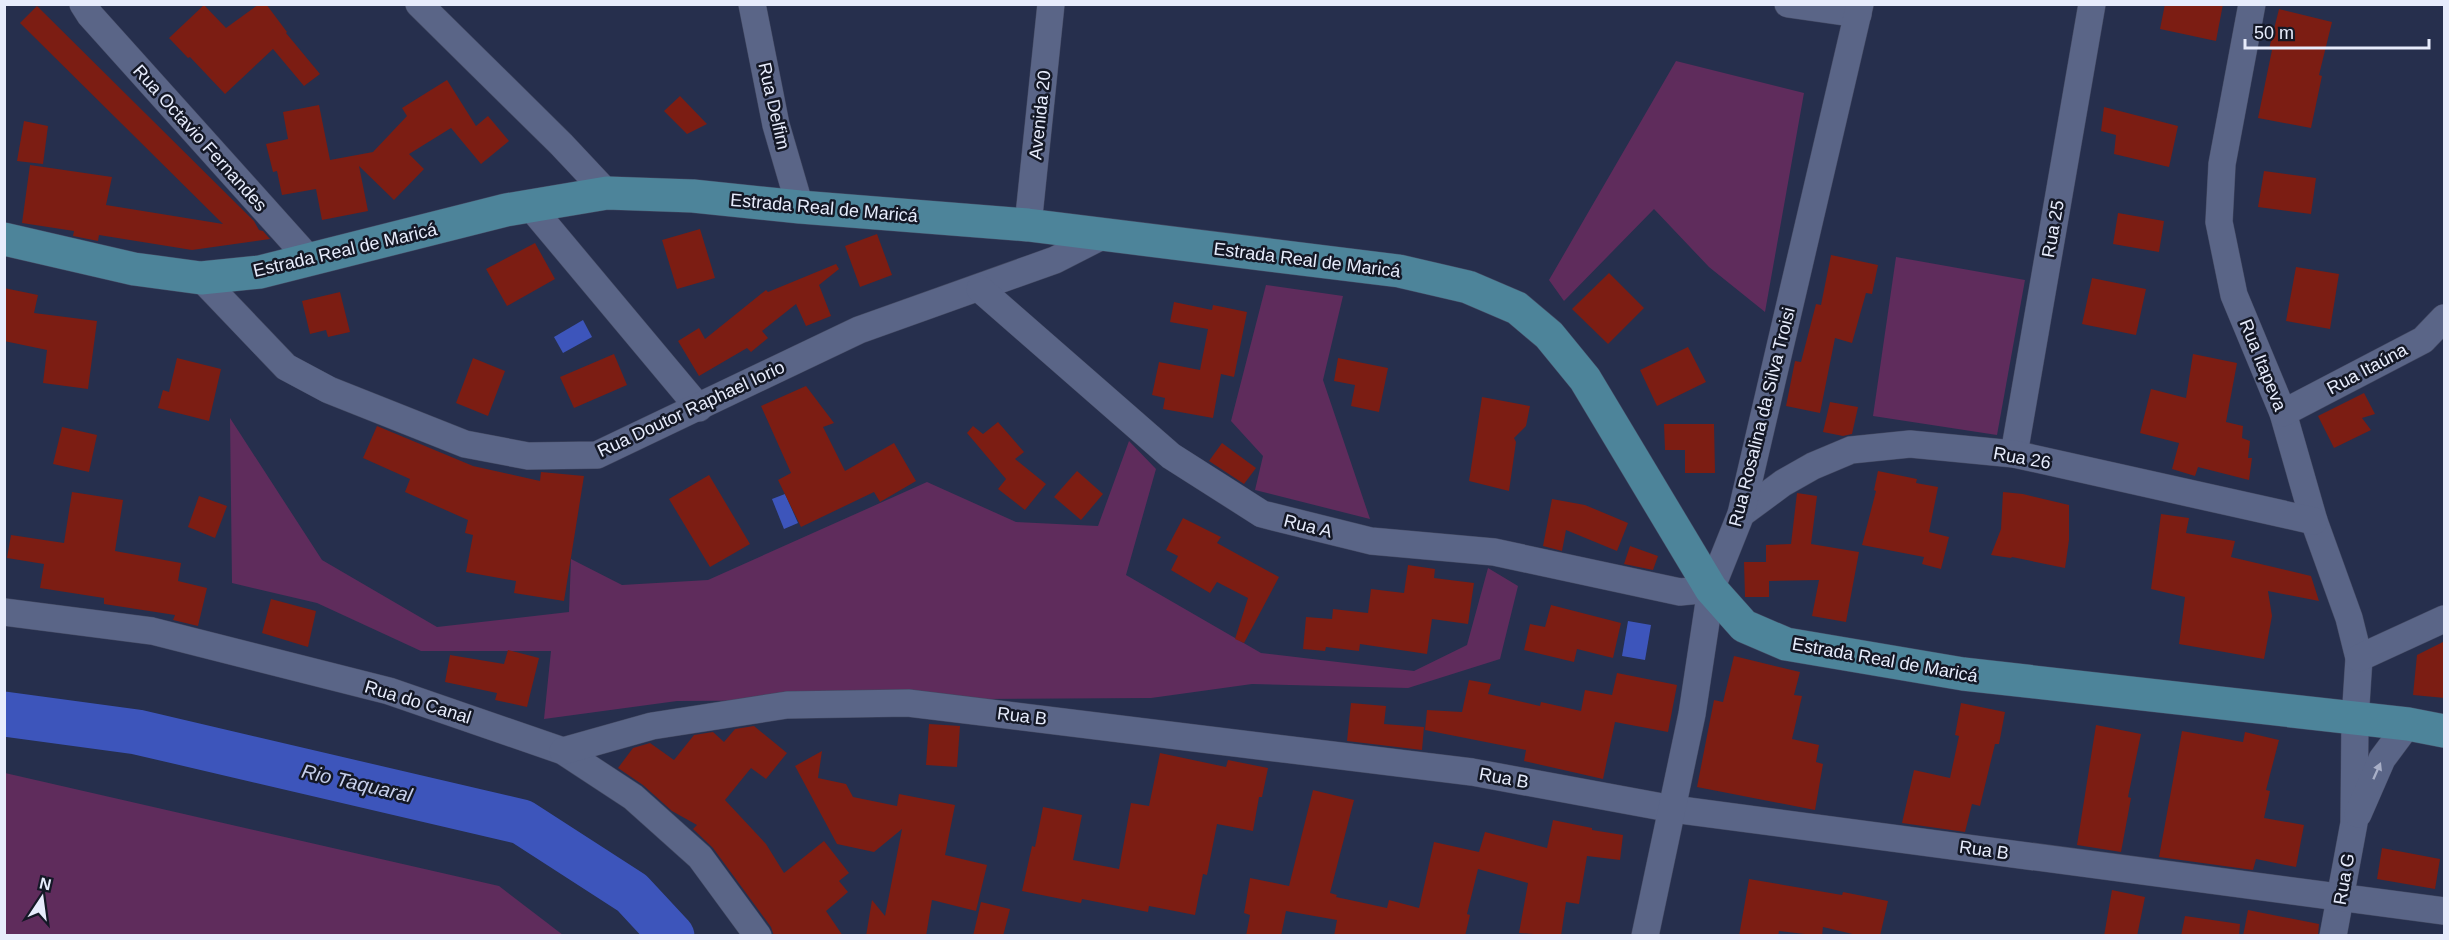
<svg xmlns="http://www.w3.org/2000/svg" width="2449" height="940" viewBox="0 0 2449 940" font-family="Arial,sans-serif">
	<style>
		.green { fill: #5f2c5c }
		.water { fill: #3d55bb }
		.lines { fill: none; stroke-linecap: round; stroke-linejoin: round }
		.river { stroke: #3d55bb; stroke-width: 45 }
		.building { fill: #7c1d13 }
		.minor-casing { stroke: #434962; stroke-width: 28 }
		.major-casing { stroke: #434962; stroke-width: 34 }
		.minor { stroke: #5a6587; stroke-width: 27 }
		.major { stroke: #4d849a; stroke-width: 33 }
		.oneway { fill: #a8afc7 }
		.labels { text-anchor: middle; stroke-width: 5; stroke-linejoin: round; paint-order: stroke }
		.street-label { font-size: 18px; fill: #e7ecfc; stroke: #141826 }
		.water-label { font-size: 20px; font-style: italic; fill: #c6cfea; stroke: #141826 }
	</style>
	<rect width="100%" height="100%" fill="#262f4d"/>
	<g class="green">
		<polygon points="1676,61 1804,93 1765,312 1709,267 1654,209 1564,301 1549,280"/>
		<polygon points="1896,257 2025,280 1997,435 1873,416"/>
		<polygon points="1266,285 1343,296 1323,380 1370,519 1255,490 1263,456 1231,421"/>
		<polygon points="230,418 322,560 437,627 569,612 571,559 622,585 708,580 927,482 1016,522 1098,526 1129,441 1156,469 1126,575 1261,653 1414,671 1467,645 1488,568 1518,586 1500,659 1408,688 1252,684 1151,698 677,701 544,719 551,651 421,651 317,603 232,583"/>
		<polygon points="5,773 499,886 563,935 5,935"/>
	</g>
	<g class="water">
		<polygon points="583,320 592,337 563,353 554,337"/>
		<polygon points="785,494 798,523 784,529 772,499"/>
		<polygon points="1628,621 1651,625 1645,660 1622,656"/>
	</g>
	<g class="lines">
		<polyline class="river" points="4,714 137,732 522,822 632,893 672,936"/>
	</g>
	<g class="building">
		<polygon points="259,4 266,4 287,32 286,33 320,74 304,86 273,49 225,94 190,57 188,58 169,38 204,5 226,28"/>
		<polygon points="2165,4 2223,4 2216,41 2160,29"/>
		<polygon points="37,6 254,221 259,230 263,231 270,239 192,250 99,235 98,241 73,236 74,231 22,223 30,165 112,177 106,205 223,224 20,23"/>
		<polygon points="2279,9 2332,22 2319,75 2322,76 2311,128 2258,118 2272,50 2269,49"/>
		<polygon points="447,80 476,126 488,116 509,141 481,164 451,128 409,154 424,169 394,200 359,166 368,211 322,220 316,189 282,195 277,171 273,172 266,144 288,139 283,112 319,105 330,160 373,152 407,116 402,108"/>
		<polygon points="680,96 707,124 687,134 664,111"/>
		<polygon points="2104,107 2178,126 2169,167 2114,154 2116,135 2101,131"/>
		<polygon points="24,121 48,126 43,164 17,161"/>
		<polygon points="2264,171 2316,178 2311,214 2258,207"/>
		<polygon points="2118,213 2164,221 2159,252 2113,244"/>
		<polygon points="700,229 715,278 677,289 662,240"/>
		<polygon points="877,234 892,275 860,287 845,246"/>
		<polygon points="535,243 555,279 507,306 486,269"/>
		<polygon points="1831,255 1878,265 1872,294 1866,293 1852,343 1835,338 1820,413 1786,406 1795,361 1801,362 1816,304 1821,305"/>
		<polygon points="836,264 839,269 819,285 831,316 806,326 796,304 762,331 768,338 751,352 747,348 699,376 678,341 699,328 705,339 766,290 768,292"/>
		<polygon points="2296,267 2339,274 2330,329 2286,321"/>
		<polygon points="1609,273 1644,308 1608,344 1572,309"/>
		<polygon points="2092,278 2146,289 2136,335 2082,324"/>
		<polygon points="4,288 38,295 34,313 97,321 88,389 43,383 47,350 4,341"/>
		<polygon points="340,292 350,332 328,337 326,330 310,334 302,301"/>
		<polygon points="1174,302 1212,310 1213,305 1247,312 1234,377 1221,374 1213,418 1163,409 1165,398 1152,395 1159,362 1200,370 1208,329 1170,322"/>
		<polygon points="1688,347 1706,382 1657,406 1640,370"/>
		<polygon points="614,354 627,385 574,408 560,377"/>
		<polygon points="2193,354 2237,363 2226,422 2243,426 2242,438 2250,441 2248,458 2252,458 2249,480 2198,467 2195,476 2172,469 2179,443 2140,433 2151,389 2186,398"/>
		<polygon points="177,358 221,369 209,421 158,408 163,390 169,392"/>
		<polygon points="473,358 505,371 488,416 456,403"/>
		<polygon points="1338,358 1388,368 1379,412 1351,406 1355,385 1334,381"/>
		<polygon points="806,386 834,423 823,427 845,471 894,443 916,481 880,502 874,492 801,527 778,480 791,473 761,406"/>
		<polygon points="2364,393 2375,414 2362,418 2371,430 2334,448 2318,416"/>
		<polygon points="1482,397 1530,406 1526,426 1514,438 1516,442 1509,491 1469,481"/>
		<polygon points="1830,402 1858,407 1852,434 1843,436 1823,432"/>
		<polygon points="998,422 1024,452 1015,459 1046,484 1025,510 998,489 1006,479 967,433 973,426 983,434"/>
		<polygon points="1664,424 1714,424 1715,473 1685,473 1685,450 1665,450"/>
		<polygon points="377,426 473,466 540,481 541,472 584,476 564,601 514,593 516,581 466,572 473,535 465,533 468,520 405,492 410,479 363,458"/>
		<polygon points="62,427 97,435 89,472 53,464"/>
		<polygon points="1222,443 1256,468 1244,484 1209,461"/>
		<polygon points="1077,471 1103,494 1081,520 1054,497"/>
		<polygon points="1878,471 1917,479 1916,483 1938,487 1929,532 1949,537 1941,569 1922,564 1924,557 1862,545 1876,491 1874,490"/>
		<polygon points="709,475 750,544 710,567 669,499"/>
		<polygon points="72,492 123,500 115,551 181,563 178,581 207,588 198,626 173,620 175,615 104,604 104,598 40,588 44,564 7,558 11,535 64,543"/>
		<polygon points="2003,492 2023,494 2069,505 2069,540 2065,568 2012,557 2011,558 1991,555 2001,529"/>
		<polygon points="1797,493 1817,496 1811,544 1859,552 1846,622 1812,616 1819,580 1769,581 1769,597 1745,597 1744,562 1766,562 1766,545 1791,544"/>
		<polygon points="199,496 227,506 215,538 188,527"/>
		<polygon points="1552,499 1585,505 1628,523 1617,551 1566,530 1562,551 1543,546"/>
		<polygon points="2161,514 2189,518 2186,533 2235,541 2231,557 2311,576 2319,601 2268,591 2272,616 2264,659 2179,644 2185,597 2151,589"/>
		<polygon points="1183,518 1221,537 1217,543 1279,577 1244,643 1235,639 1248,598 1217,582 1210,593 1171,570 1178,556 1166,550"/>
		<polygon points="1630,546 1658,556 1653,570 1624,564"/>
		<polygon points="1408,565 1435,569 1434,578 1474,583 1468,624 1432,619 1427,654 1360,644 1359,651 1326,647 1325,651 1303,649 1306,617 1332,619 1333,609 1368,613 1371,589 1404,593"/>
		<polygon points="271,599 316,611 308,647 262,633"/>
		<polygon points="1551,605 1621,623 1613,658 1577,649 1574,662 1524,650 1530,624 1545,627"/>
		<polygon points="2445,641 2445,698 2413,695 2417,655"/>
		<polygon points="508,650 539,658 527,707 495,700 497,693 445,682 450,655 504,664"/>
		<polygon points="1734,656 1800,672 1794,695 1802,696 1792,739 1819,745 1816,762 1823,764 1815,810 1697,787 1714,700 1723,702"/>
		<polygon points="1617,673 1677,685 1668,732 1615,722 1603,779 1524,761 1526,750 1425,730 1427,710 1462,712 1469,680 1491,684 1488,694 1540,706 1541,702 1581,711 1585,690 1612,695"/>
		<polygon points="1351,703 1386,706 1384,724 1424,727 1422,750 1347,741"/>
		<polygon points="1961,703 2005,712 1999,744 1995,744 1980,806 1972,804 1965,832 1902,823 1914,770 1950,778 1959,736 1955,735"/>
		<polygon points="929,724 960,726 957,767 926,765"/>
		<polygon points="2096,725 2141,734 2128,797 2131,798 2121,852 2077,845"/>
		<polygon points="754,726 787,753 766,779 751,768 725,800 766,844 784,873 824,841 849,873 839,881 848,892 826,911 843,936 774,936 771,927 713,848 693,829 697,825 672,811 643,785 618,768 633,748 650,743 674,760 694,735 713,732 724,742 735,729"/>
		<polygon points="2182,731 2243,742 2245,732 2279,740 2266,790 2270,791 2264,818 2304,825 2296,867 2256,859 2253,870 2159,857"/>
		<polygon points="822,751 818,778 846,784 853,797 897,806 899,794 955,805 945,855 987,865 976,911 932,900 926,936 866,936 872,900 885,916 902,829 874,852 837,844 795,766"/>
		<polygon points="1160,753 1226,767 1228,760 1268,768 1262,797 1259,797 1253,831 1217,824 1207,875 1203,874 1195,915 1149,906 1148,912 1082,899 1081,903 1022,891 1032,846 1035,847 1043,807 1082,815 1073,860 1119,869 1131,803 1149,806"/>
		<polygon points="1313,790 1354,800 1330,893 1337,895 1336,897 1387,908 1389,900 1419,908 1434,842 1479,852 1485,832 1547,848 1553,820 1592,828 1592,830 1623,835 1620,860 1587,856 1579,904 1566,902 1561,936 1519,933 1528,883 1478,869 1467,914 1470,915 1465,936 1334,936 1337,920 1286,911 1281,936 1246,936 1250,915 1244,913 1250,878 1289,886"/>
		<polygon points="2382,848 2440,859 2435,889 2377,879"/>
		<polygon points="1749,879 1842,895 1843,892 1888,901 1880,936 1861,936 1823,927 1822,936 1779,931 1778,936 1739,936"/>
		<polygon points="2112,890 2145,897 2137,936 2104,936"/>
		<polygon points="981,902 1010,909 1003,936 973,936"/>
		<polygon points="2248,910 2319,924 2318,936 2243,936"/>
		<polygon points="2185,916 2240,924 2239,936 2181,936"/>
	</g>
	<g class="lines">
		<defs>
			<g id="minor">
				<polyline points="83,4 90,15 311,261"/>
				<polyline points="419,4 561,144 607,193"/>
				<polyline points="752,4 776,125 800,207"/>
				<polyline points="1788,4 1858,14"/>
				<polyline points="2252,4 2222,164 2219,222 2234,295 2283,413 2314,521 2349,618 2359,658 2355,720 2354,823 2333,936"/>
				<polyline points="530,206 699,408"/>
				<polyline points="1028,225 1051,4"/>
				<polyline points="201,278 286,367 329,390 465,444 528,456 597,455 859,330 1055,260 1104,235"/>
				<polyline points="980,289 1171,456 1262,514 1371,541 1494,552 1680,592 1711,589"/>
				<polyline points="2283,413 2423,340 2444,318"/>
				<polyline points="2014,454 2092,4"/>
				<polyline points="1741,514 1783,483 1813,466 1851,450 1910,444 2014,454 2314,521"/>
				<polyline points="4,612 152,631 389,691 563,751 633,797 700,857 758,936"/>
				<polyline points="2359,658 2444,619"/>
				<polyline points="563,751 652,726 787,705 908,703 1472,772 1673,809 2444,911"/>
				<polyline points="2358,814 2382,759 2408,724"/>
				<polyline points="1645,936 1692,714 1711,589 1741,514 1860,4"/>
			</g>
			<polyline id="major" points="4,239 134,269 201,278 260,272 506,210 607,193 693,196 800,207 1028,225 1399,271 1468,287 1517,308 1549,335 1585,379 1711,589 1744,626 1786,644 1963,674 2408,724 2444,731"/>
		</defs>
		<use href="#minor" class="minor-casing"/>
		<use href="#major" class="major-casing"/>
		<use href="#minor" class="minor"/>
		<use href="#major" class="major"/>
	</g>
	<defs><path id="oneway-solid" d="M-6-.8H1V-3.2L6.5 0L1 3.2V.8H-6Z" transform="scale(1.5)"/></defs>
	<use class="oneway" href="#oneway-solid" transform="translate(2377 771) rotate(-66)"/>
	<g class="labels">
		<g class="street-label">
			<text transform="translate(774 106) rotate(77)" y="6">Rua Delfim</text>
			<text transform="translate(1040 115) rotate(-84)" y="6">Avenida 20</text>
			<text transform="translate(200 138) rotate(48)" y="6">Rua Octavio Fernandes</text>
			<text transform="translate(824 208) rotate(5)" y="6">Estrada Real de Maricá</text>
			<text transform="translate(2053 229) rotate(-80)" y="6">Rua 25</text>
			<text transform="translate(345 250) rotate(-13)" y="6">Estrada Real de Maricá</text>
			<text transform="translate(1307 260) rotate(7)" y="6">Estrada Real de Maricá</text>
			<text transform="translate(2263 365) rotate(68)" y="6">Rua Itapeva</text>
			<text transform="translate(2367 369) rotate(-28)" y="6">Rua Itaúna</text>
			<text transform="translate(691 409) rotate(-25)" y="6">Rua Doutor Raphael Iorio</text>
			<text transform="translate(1762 417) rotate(-76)" y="6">Rua Rosalina da Silva Troisi</text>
			<text transform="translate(2022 458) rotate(10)" y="6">Rua 26</text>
			<text transform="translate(1308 526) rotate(14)" y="6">Rua A</text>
			<text transform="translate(1885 660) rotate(10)" y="6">Estrada Real de Maricá</text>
			<text transform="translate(418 702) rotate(17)" y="6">Rua do Canal</text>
			<text transform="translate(1022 716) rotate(7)" y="6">Rua B</text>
			<text transform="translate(1504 778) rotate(10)" y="6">Rua B</text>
			<text transform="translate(1984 850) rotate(8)" y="6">Rua B</text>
			<text transform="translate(2344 879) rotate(-80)" y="6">Rua G</text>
		</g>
		<g class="water-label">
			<text transform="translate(357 783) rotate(13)" y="7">Rio Taquaral</text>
		</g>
	</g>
	<rect width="2449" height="940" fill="none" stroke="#e7ecfc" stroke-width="12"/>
	<g transform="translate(42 898) rotate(13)" stroke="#141826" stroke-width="4.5" paint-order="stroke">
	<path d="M0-4.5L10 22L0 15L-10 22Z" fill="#e7ecfc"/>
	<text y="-9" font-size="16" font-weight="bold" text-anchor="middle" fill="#e7ecfc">N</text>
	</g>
	<path d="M2245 39v9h184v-9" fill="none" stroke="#e7ecfc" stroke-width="3"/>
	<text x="2254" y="39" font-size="18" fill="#e7ecfc" stroke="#141826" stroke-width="4.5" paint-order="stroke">50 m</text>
</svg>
